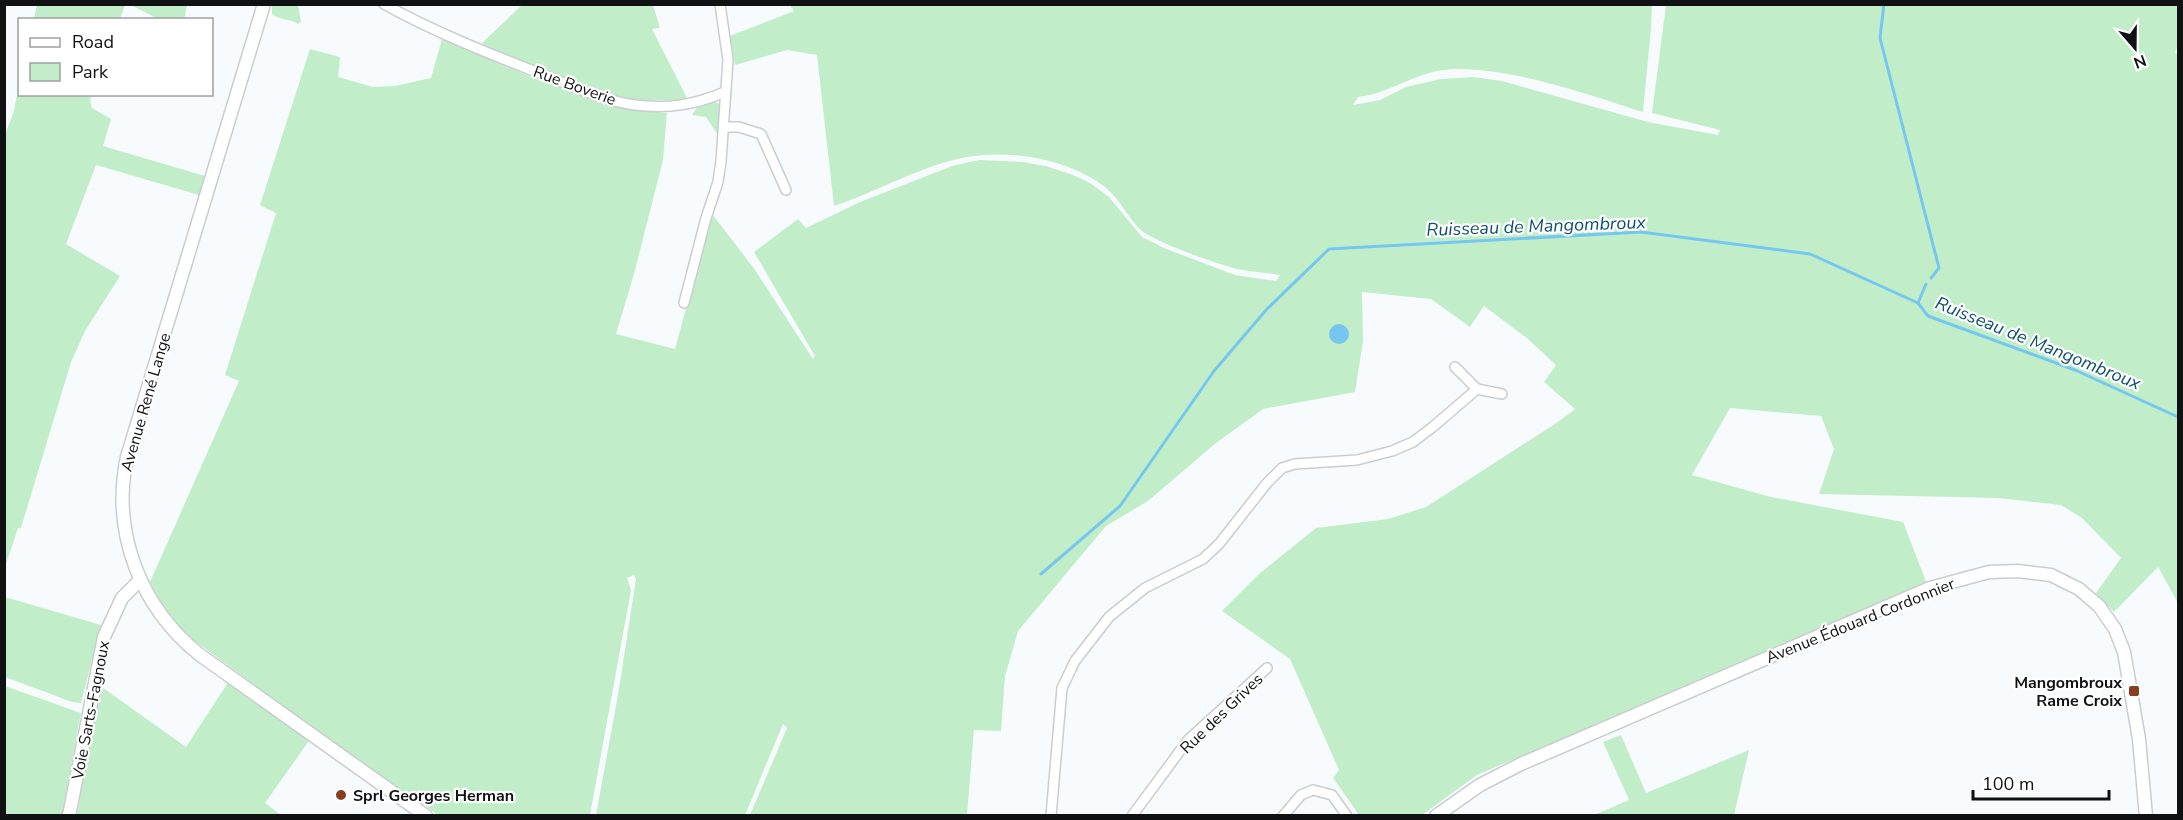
<svg xmlns="http://www.w3.org/2000/svg" width="2183" height="820" viewBox="0 0 2183 820" font-family="'Nunito Sans',sans-serif">
	<style>
		.green { fill: #c2edc9 }
		.water { fill: #76c7f0 }
		.lines { fill: none; stroke-linecap: round; stroke-linejoin: round }
		.stream { stroke: #76c7f0; stroke-width: 3 }
		.street-casing { stroke: #cacdd0; stroke-width: 12 }
		.secondary-casing { stroke: #cacdd0; stroke-width: 15 }
		.street { stroke: #fff; stroke-width: 9 }
		.secondary { stroke: #fff; stroke-width: 12 }
		.poi-dot { fill: #873e22; stroke: #fff; stroke-width: 2 }
		.labels { text-anchor: middle; stroke-width: 4.5; stroke-linejoin: round; paint-order: stroke }
		.street-label { font-size: 16px; fill: #101112; stroke: #fff }
		.poi-label { font-size: 16px; font-weight: bold; fill: #101112; stroke: #fff; text-anchor: end }
		.water-label { font-size: 18px; font-style: italic; fill: #10516d; stroke: #fff }
	</style>
	<rect width="100%" height="100%" fill="#f8fbfe"/>
	<g class="green">
		<polygon points="37,5 37,4 125,5 120,19 34,19"/>
		<polygon points="131,5 187,5 184,20 158,19"/>
		<path d="M272,5H298L301,22L298,24C290,18 281,21 272,14Z"/>
		<polygon points="522,5 653,5 660,28 652,29 688,100 633,100 584,86 494,52 482,43"/>
		<path d="M790,5H1652L1651,28L1643,112C1590,95 1491,60 1437,71C1409,77 1386,94 1358,97L1353,105L1380,100L1406,87L1441,79L1473,77L1502,81L1648,122L1718,135L1720,130L1652,113L1666,5H2178V46L2175,52L2178,55V603L2158,567L2114,612L2096,593L2121,558L2082,518L2061,505L1998,498L1819,494L1834,449L1821,416L1730,408L1692,475L1771,497L1903,522L1927,584L1477,775L1422,815H1359L1333,778L1339,770L1290,659L1222,611L1259,574L1316,528L1388,519L1426,507L1558,422L1575,409L1544,382L1556,365L1528,339L1484,306L1470,327L1431,299L1362,292L1363,341L1355,392L1263,409L1216,443L1148,501L1106,526L1018,631L1005,676L1001,731L974,730L967,815H750L787,728L783,724L745,815H596L618,695L636,579L634,575L627,578L631,590L590,815H438L317,731L188,636L163,606L150,582L239,381L225,375L276,213L260,205L310,49L340,57L338,77L373,87L395,86L431,78L442,39L536,79L620,108L667,113L663,160L634,274L616,334L675,349L712,214L753,267L813,359L815,356L754,252L798,219L806,228L860,202L952,166L979,160L1022,162L1046,166L1073,175L1090,183L1109,197L1142,237L1164,248L1235,275L1276,281L1280,275C1264,272 1246,272 1230,267C1212,262 1155,242 1141,230C1128,219 1121,200 1106,188C1071,160 1011,149 967,157C920,166 879,191 834,206L817,55L787,50L735,65L730,36L794,11Z"/>
		<polygon points="19,84 20,94 92,95 90,100 92,108 111,119 103,146 205,176 199,195 96,165 66,244 120,276 85,331 71,362 21,528 18,528 5,567 4,138 14,111"/>
		<polygon points="713,101 719,104 719,137 706,117 692,115 697,107"/>
		<polygon points="5,597 101,625 81,703 72,702 5,677"/>
		<polygon points="229,681 311,738 265,803 281,815 77,816 99,685 186,747"/>
		<polygon points="5,686 81,713 62,815 5,815"/>
		<polygon points="1621,735 1646,793 1749,750 1734,815 1594,815 1629,800 1603,742"/>
	</g>
	<circle class="water" cx="1339" cy="334" r="10"/>
	<g class="lines">
		<g class="stream">
			<polyline points="1884,4 1880,38 1939,268 1931,278"/>
			<polyline points="1918,303 1926,284"/>
			<polyline points="1041,574 1120,506 1214,371 1267,309 1329,249 1641,232 1810,254 1918,303 1928,316 2075,370 2178,417"/>
		</g>
		<defs>
			<g id="street">
				<path d="M384,4C434,32 490,54 544,75C573,86 604,101 635,105C669,109 694,105 725,92"/>
				<polyline points="724,127 739,127 761,134 786,190"/>
				<polyline points="684,303 706,218 718,182 721,161 728,60 720,4"/>
				<polyline points="1455,367 1477,389 1502,394"/>
				<polyline points="1051,816 1062,688 1075,661 1109,617 1145,588 1203,559 1219,544 1267,483 1282,468 1295,464 1357,460 1392,451 1413,442 1434,426 1477,389"/>
				<polyline points="1132,816 1188,740 1267,668"/>
				<polyline points="1283,816 1301,795 1313,790 1332,795 1347,816"/>
			</g>
			<g id="secondary">
				<path d="M264,4L127,457C111,532 140,607 200,655L426,816"/>
				<polyline points="69,816 104,637 122,598 140,580"/>
				<polyline points="1436,816 1480,785 1521,764 1930,588 1989,572 2018,571 2051,575 2079,589 2099,606 2115,629 2124,652 2139,739 2146,816"/>
			</g>
		</defs>
		<use href="#street" class="street-casing"/>
		<use href="#secondary" class="secondary-casing"/>
		<use href="#street" class="street"/>
		<use href="#secondary" class="secondary"/>
	</g>
	<g class="poi-dot">
		<rect x="2128" y="685" width="12" height="12" rx="3"/>
		<circle cx="341" cy="795" r="6"/>
	</g>
	<g class="labels">
		<g class="street-label">
			<text transform="translate(575 85) rotate(20)" y="6">Rue Boverie</text>
			<text transform="translate(145 402) rotate(-74)" y="6">Avenue René Lange</text>
			<text transform="translate(1860 620) rotate(-22)" y="6">Avenue Édouard Cordonnier</text>
			<text transform="translate(90 710) rotate(-79)" y="6">Voie Sarts-Fagnoux</text>
			<text transform="translate(1221 713) rotate(-44)" y="6">Rue des Grives</text>
		</g>
		<g class="poi-label">
			<text x="2122" y="688">Mangombroux<tspan x="2122" dy="18">Rame Croix</tspan></text>
			<text x="353" y="801" text-anchor="start">Sprl Georges Herman</text>
		</g>
		<g class="water-label">
			<text transform="translate(1536 226) rotate(-2)" y="6">Ruisseau de Mangombroux</text>
			<text transform="translate(2038 343) rotate(22)" y="6">Ruisseau de Mangombroux</text>
		</g>
	</g>
	<rect width="2183" height="820" fill="none" stroke="#101112" stroke-width="12"/>
	<rect x="18" y="18" width="195" height="78" fill="#ffffff" stroke="#9fa0a0" stroke-width="1.5"/>
	<rect x="30" y="38" width="30" height="9" fill="#ffffff" stroke="#9fa0a0" stroke-width="1.5"/>
	<text x="72" y="48" font-size="18" fill="#101112">Road</text>
	<rect x="30" y="63" width="30" height="18" fill="#c2edc9" stroke="#9fa0a0" stroke-width="1.5"/>
	<text x="72" y="78" font-size="18" fill="#101112">Park</text>
	<g transform="translate(2135 48) rotate(160)" stroke="#ffffff" stroke-width="4.5" paint-order="stroke">
	<path d="M0-4.5L10 22L0 15L-10 22Z" fill="#101112"/>
	<text y="-9" font-size="16" font-weight="bold" text-anchor="middle" fill="#101112">N</text>
	</g>
	<path d="M1973 790v9h136v-9" fill="none" stroke="#101112" stroke-width="3"/>
	<text x="1982" y="790" font-size="18" fill="#101112" stroke="#ffffff" stroke-width="4.5" paint-order="stroke">100 m</text>
</svg>
